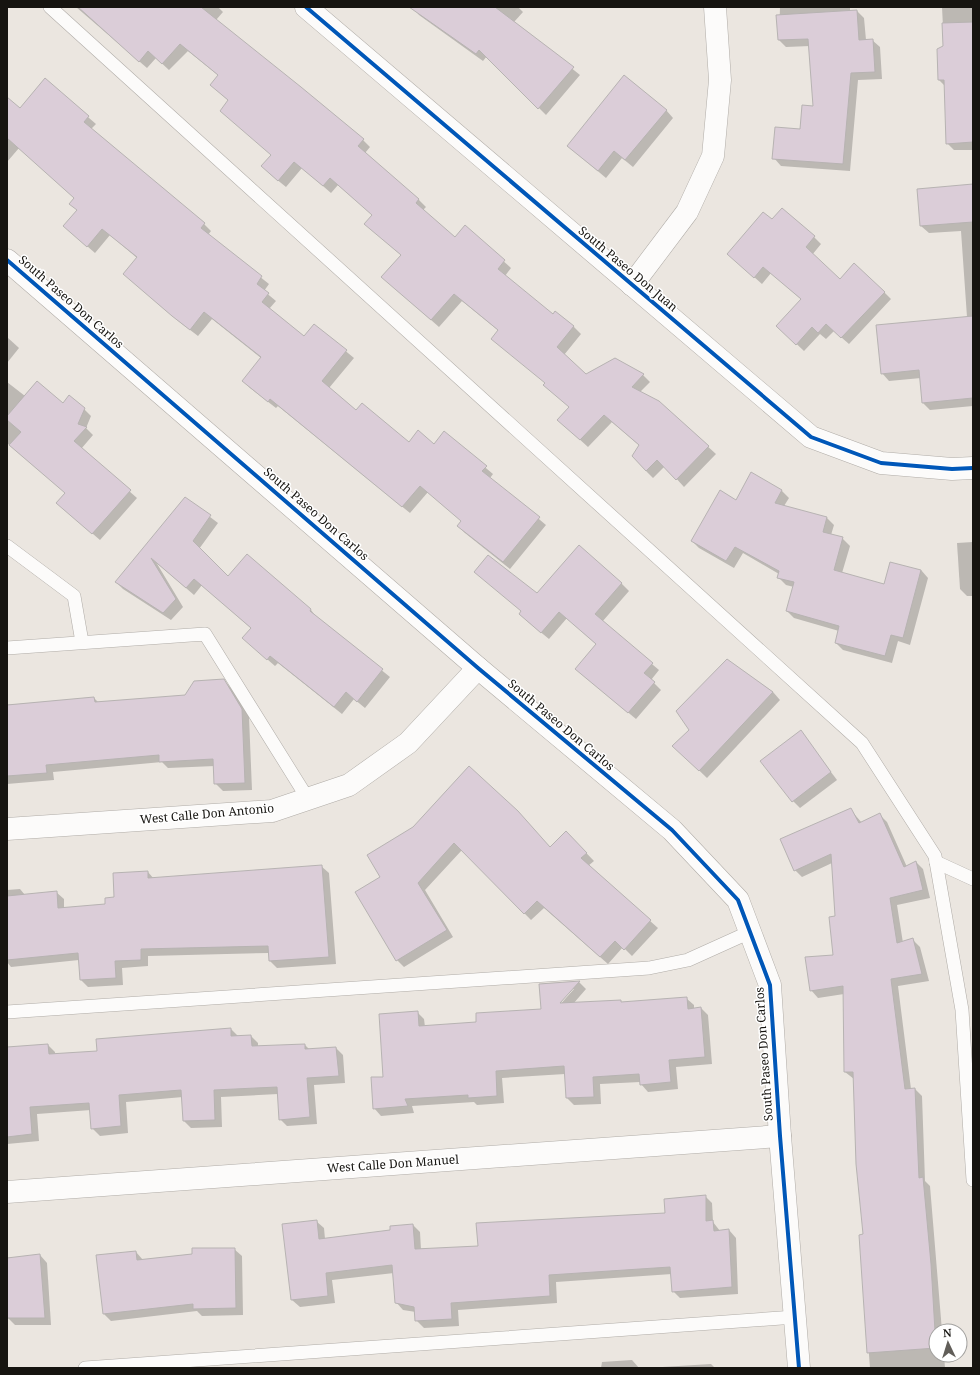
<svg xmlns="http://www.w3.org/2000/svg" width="980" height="1375" viewBox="0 0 980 1375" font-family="'Noto Serif',serif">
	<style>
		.shadow { fill: #0003; fill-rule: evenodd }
		.building { fill: #dbcdd8; stroke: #b7b3b2 }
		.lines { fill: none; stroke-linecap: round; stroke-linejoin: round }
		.lane-casing { stroke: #b0aca7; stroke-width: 14 }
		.street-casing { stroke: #b0aca7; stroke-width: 23 }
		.lane { stroke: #fcfbfa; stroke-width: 13 }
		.street { stroke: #fcfbfa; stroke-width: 22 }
		.cycleway-casing { stroke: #fff; stroke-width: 6 }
		.cycleway { stroke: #0057b8; stroke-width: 4 }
		.labels { text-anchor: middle; stroke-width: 3; stroke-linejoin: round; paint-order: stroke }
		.street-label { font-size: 12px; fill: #161410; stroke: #fff }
	</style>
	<rect width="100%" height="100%" fill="#ebe6e0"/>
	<g class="shadow">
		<polygon points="76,7 218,7 223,12 216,20 363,140 370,147 365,153 419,200 426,207 423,210 455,238 465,227 511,268 505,276 553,315 555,312 574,327 581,334 564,355 586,375 615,359 643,375 650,382 640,392 659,402 716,454 684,487 665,466 653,478 646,471 640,446 612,422 588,447 566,427 570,407 499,331 462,301 439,327 390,284 401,255 366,224 373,215 338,185 331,193 302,168 286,187 270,174 272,155 229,101 211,85 219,76 188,51 169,70 156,58 147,68"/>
		<polygon points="413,7 518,7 523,12 514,22 580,75 546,115 487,56 483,61 419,15"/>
		<polygon points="780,7 850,7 850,11 857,11 864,18 866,40 872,40 880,47 882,79 858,80 850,171 781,166 774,158 800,130 814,107 810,46 786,47 779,40"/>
		<polygon points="942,7 973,7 973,150 954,150 947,143 945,86 939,80 944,47"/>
		<polygon points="45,80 96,124 91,129 204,224 211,231 208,235 269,284 264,291 276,301 269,309 305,337 314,325 354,358 329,388 356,411 409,443 434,445 444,433 493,474 490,478 546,525 510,569 465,533 458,526 462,521 428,492 410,513 278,406 276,408 250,388 243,381 261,358 212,319 198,336 181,323 124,274 137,258 110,235 95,253 72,233 78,211 75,198 19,148 7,162 7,98 20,109"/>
		<polygon points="666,110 673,118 633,167 622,158 606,178 568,146"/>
		<polygon points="973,185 973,406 930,410 923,403 921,378 889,381 882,373 967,317 961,231 929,233 921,226 918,190"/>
		<polygon points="772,221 814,237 821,244 812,255 840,280 884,292 891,299 849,344 834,331 826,339 820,334 804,351 785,333 802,300 771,273 762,284 736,261"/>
		<polygon points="7,337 19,348 7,363"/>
		<polygon points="7,382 25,396 84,409 91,416 86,428 93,435 81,449 137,498 100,540 65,510 66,493 7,443"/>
		<polygon points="752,474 782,491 789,498 784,506 827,518 834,525 831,535 842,538 850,546 842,573 885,585 921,570 928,578 910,645 898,641 892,663 843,650 836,643 839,631 794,618 787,611 794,587 786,585 778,577 779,574 743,553 734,568 699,548 692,541 736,501"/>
		<polygon points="185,498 218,523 199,549 228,577 247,555 311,610 317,618 390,677 365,708 354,699 342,714 278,663 275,666 251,645 252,629 202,585 194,595 156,562 183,607 171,620 123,589 116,582"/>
		<polygon points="973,542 973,596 967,596 960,589 957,543"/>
		<polygon points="475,572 537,594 621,583 629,591 602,622 659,670 651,680 661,690 636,719 584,676 597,645 567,618 549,639 527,621 522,611"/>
		<polygon points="727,661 773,692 780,700 707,778 681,753 690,731"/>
		<polygon points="223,680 231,688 249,717 252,790 223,791 215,783 215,766 168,768 162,762 53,772 54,780 7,784 7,705 94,698 98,702 186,696"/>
		<polygon points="800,731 837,780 800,808 793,801"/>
		<polygon points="850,809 862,823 880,815 887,822 907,867 916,862 923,869 930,898 897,905 903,943 913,940 920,947 929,981 898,986 911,1089 915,1089 922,1096 925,1181 930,1186 942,1331 936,1331 936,1355 944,1355 945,1368 870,1368 860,1236 864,1235 854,1079 845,1072 844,994 818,998 811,990 834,955 836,917 832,863 802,877 795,870"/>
		<polygon points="413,828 550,848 566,832 594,861 588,866 658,928 632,956 623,947 608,964 544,908 531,920 462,850 425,890 453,937 404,967 397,960 381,877"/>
		<polygon points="321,866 329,873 336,964 277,968 270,961 269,953 148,956 148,966 122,968 123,985 88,987 81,980 79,960 11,967 7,962 7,890 20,889 25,895 56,892 64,899 64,908 106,905 148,872 154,879"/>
		<path d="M579,982L586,989L573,1004L620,1001L623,1003L686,998L694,1005V1009L701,1008L708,1015L712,1064L676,1067L678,1089L648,1092L641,1084L640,1082L600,1084L601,1104L574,1105L567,1098L565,1074L502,1078L504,1103L477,1105L474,1102L412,1106L414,1113L381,1116L374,1108L384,1078L417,1012L424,1019L425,1027L477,1023L542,1010L541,984ZM572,989H574L557,1008L556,1007Z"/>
		<polygon points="231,1029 238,1036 251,1036 258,1043 258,1047 305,1045 310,1050 336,1048 343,1055 345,1083 314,1085 317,1124 287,1126 280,1119 278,1094 221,1097 222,1127 191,1128 184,1121 183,1097 126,1102 128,1133 100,1136 92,1128 91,1110 37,1114 39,1141 7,1144 7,1048 48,1045 55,1052 55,1055 99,1052"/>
		<polygon points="705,1196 712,1203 713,1222 720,1231 729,1230 736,1238 738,1294 680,1298 673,1291 672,1274 556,1282 557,1303 458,1310 459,1326 424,1328 416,1320 416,1312 403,1310 396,1302 394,1273 332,1280 335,1303 300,1307 292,1300 283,1225 316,1221 324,1228 325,1239 391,1231 413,1225 420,1232 421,1250 479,1247 666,1213"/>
		<polygon points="234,1249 242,1256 243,1315 202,1316 197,1311 111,1321 104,1314 136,1252 143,1260"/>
		<polygon points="40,1255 47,1263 51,1325 15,1325 8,1318 7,1259"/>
		<polygon points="632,1360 639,1368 601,1368 602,1362"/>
		<polygon points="711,1364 715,1368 646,1368"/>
	</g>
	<g class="building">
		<polygon points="78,7 201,7 301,87 364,139 358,146 419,199 416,203 455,237 465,225 505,260 498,269 553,314 555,311 574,326 557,347 586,374 615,358 644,374 632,387 659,401 709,446 676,480 657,460 646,471 632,456 639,445 604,415 580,440 557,420 569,407 543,385 545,383 491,339 498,330 454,294 431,320 381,277 401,255 364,224 372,215 330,178 323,186 294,162 278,181 261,166 271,155 220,111 228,100 210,85 218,75 180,44 162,64 148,51 139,62"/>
		<polygon points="409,7 495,7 574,67 538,109 479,50 476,54"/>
		<polygon points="857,10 859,40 873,39 875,72 851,73 843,164 772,159 775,127 800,129 802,105 813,106 808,39 778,40 776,15"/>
		<polygon points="973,22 973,142 946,144 944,80 938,80 937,49 943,46 942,23"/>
		<polygon points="624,75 667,110 625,160 614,151 598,171 567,146"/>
		<polygon points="45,78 89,116 84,122 205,223 201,228 262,276 257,284 269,293 262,302 304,336 314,324 347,350 322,381 356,410 362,403 409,442 418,430 434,444 444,431 487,466 482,471 540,517 503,562 457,526 461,521 420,486 402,507 270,399 268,402 242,381 261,357 204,312 190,330 172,316 123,274 137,257 102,229 87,247 63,226 77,210 69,204 74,198 7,138 7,97 20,108"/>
		<polygon points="973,184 973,222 920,226 917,189"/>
		<polygon points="782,208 815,236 806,247 840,279 854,263 885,292 841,338 826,324 818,333 812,327 796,345 776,326 801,299 763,267 754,278 727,254 763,212 772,219"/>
		<polygon points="973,316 973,398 922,403 919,370 881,374 876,325"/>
		<polygon points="37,381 63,403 69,395 85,408 78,424 87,427 74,441 131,490 92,534 56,503 65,493 9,445 21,432 7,420 7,416"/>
		<polygon points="751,472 782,490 775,503 827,517 823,532 843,537 834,570 884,584 890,562 921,570 903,638 891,635 885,656 835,643 839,626 786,611 794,582 777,578 779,571 735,547 726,561 691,541 720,490 736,500"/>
		<polygon points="185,497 211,515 193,541 228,576 247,554 311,609 310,611 383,669 357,702 346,692 334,707 270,656 267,660 242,638 251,628 194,579 186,588 151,558 176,599 163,613 115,582"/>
		<polygon points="579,545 622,583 595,614 653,663 644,673 655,682 628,713 575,669 596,644 559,612 541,633 519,614 521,611 474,572 488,555 537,593"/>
		<polygon points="727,659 773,692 699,771 672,746 689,730 676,711"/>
		<polygon points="224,679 242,709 245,783 214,784 213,759 159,762 159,755 46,765 47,773 7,776 7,705 94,697 95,702 185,695 194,681"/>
		<polygon points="801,730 831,772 792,802 760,761"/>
		<polygon points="469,766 518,811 550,847 566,831 587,853 581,858 651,920 624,950 615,941 600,957 537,901 524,914 454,843 418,883 447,930 396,961 355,892 380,877 367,855 413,827"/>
		<polygon points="851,808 859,823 880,813 904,867 916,861 923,890 890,898 897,943 913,938 922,974 891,979 905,1089 915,1088 919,1178 923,1177 931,1264 936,1348 867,1353 859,1235 863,1234 856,1164 853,1072 844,1072 843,986 810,991 805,957 833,955 829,917 835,916 831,854 794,871 780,839"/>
		<polygon points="322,865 329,957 269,961 268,946 141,949 141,960 115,961 116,978 80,980 78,953 7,960 7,896 57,891 58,908 105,904 105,898 114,897 113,873 148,871 148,878"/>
		<polygon points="580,981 560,1003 621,1000 621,1002 687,997 688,1009 701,1007 705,1057 669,1060 671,1082 640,1085 639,1074 593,1077 594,1097 566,1098 564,1066 496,1071 497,1096 468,1098 468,1095 405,1099 408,1106 373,1109 371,1077 383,1077 379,1014 418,1011 419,1026 476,1022 476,1013 541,1009 539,984"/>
		<polygon points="231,1028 231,1036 251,1035 252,1046 305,1044 305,1049 336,1047 339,1076 307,1078 310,1117 279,1120 277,1087 214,1090 215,1120 183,1121 181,1090 119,1095 121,1126 91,1129 89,1103 30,1107 32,1134 7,1137 7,1047 48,1044 49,1054 97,1051 96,1039"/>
		<polygon points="706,1195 706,1221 713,1220 714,1231 729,1229 732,1287 672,1292 670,1267 549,1275 550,1296 451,1303 452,1319 415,1321 414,1307 395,1303 392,1265 326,1273 328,1296 291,1300 282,1224 317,1220 319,1239 390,1230 390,1226 413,1224 415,1249 478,1246 476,1223 665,1213 664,1199"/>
		<polygon points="192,1248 235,1248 236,1308 193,1309 193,1304 103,1314 96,1255 136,1251 137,1260 192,1254"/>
		<polygon points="40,1254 45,1318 7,1318 7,1258"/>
	</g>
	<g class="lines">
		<defs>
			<g id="lane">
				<polyline points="50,7 862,743 935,856 962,1010 973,1180"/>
				<polyline points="7,546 74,596 82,642"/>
				<polyline points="7,648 205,634 308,799"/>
				<polyline points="936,862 973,879"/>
				<polyline points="7,1012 649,968 688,960 750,932"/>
				<polyline points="85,1368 795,1317"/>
			</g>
			<g id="street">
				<polyline points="306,7 811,437 881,463 952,469 973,468"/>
				<polyline points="7,260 478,668 672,830 738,900 770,985 780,1136 799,1368"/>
				<polyline points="632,285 687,212 713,156 720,80 715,7"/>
				<polyline points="7,829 272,811 349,785 408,743 478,668"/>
				<polyline points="7,1192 780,1136"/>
			</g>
		</defs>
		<use href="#lane" class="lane-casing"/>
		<use href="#street" class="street-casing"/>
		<use href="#lane" class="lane"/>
		<use href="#street" class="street"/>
		<defs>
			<g id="cycleway">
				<polyline points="306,7 811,437 881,463 952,469 973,468"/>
				<polyline points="7,260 478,668 672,830 738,900 770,985 780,1136 799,1368"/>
			</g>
		</defs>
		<use href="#cycleway" class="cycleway-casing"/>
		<use href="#cycleway" class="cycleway"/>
	</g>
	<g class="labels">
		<g class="street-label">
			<text transform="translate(628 269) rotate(40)" y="4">South Paseo Don Juan</text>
			<text transform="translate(71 302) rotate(41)" y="4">South Paseo Don Carlos</text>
			<text transform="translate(316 514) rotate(41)" y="4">South Paseo Don Carlos</text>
			<text transform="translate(561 725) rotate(40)" y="4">South Paseo Don Carlos</text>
			<text transform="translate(207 814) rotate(-5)" y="4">West Calle Don Antonio</text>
			<text transform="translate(764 1054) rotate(-94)" y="4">South Paseo Don Carlos</text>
			<text transform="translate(393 1164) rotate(-4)" y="4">West Calle Don Manuel</text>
		</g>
	</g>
	<rect width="980" height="1375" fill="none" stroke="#161410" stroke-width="16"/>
	<g transform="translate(948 1343) rotate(356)"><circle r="19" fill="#ffffff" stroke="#a2a19f"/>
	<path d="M0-3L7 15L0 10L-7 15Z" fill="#615e59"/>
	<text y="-6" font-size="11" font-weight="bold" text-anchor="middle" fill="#161410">N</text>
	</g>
</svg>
